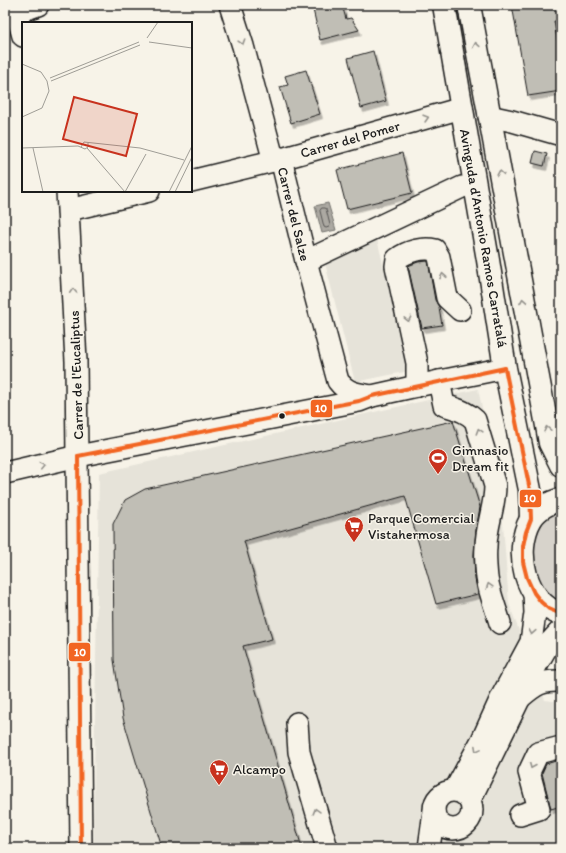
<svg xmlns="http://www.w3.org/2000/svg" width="566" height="853" viewBox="0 0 566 853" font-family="Itim,sans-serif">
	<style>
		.built { fill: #e6e3d9 }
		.green { fill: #d7d3cb; stroke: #7a7874 }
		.water { fill: #aca9a2; stroke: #72716c }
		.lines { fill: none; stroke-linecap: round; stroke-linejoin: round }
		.shore { stroke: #565452; stroke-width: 1 }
		.building { fill: #c0beb5; stroke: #1c1c1c; filter: url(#shadow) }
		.minor-casing { stroke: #1c1c1c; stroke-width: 24 }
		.major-casing { stroke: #1c1c1c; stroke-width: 25 }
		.minor { stroke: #f7f3e8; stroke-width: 21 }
		.major { stroke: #f7f3e8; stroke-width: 22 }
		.bus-1-casing { stroke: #f7f3e8; stroke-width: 7 }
		.bus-1 { stroke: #f26522; stroke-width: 4 }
		.oneway { stroke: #94928c }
		.bus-dot { fill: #1c1c1c; stroke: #f7f3e8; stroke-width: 1.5 }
		.labels { text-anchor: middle; stroke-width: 3; stroke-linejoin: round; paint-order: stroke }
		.street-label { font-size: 14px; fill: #1c1c1c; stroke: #f7f3e8 }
		.poi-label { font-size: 14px; fill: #1c1c1c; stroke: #f7f3e8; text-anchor: start }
		.inset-road { fill: none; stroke: #9f9d96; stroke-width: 1 }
		.view { fill: #c8321e; fill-opacity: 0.15; stroke: #c8321e; stroke-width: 2 }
		.inset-edge { fill: none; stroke: #1c1c1c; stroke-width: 2 }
		.line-badge { stroke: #f7f3e8; stroke-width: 1.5 }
		.badge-label { font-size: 11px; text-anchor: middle; font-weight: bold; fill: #fff }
	</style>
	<defs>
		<filter id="shadow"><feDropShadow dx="2.5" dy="4.5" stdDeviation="0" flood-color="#0004"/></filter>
	</defs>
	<rect width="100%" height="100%" fill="#f7f3e8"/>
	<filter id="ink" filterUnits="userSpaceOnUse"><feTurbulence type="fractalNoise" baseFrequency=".025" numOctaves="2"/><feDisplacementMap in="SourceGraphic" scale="8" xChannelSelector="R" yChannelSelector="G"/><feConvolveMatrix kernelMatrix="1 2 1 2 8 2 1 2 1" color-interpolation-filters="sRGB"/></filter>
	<g filter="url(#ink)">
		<g class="built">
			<polygon points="377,239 409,371 355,382 325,263"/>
			<polygon points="478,389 501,497 509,604 545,700 561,702 561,848 93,848 99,473"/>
		</g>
		<path class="green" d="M561,510V604C556,600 548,596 544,591C530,574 528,530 547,516C550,513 557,512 561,510Z"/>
		<polygon class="water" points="328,203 336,230 322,233 315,206"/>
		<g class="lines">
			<polygon class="shore" points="322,208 324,208 326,209 330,225 329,227 326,228 324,227 320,211"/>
		</g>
		<g class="building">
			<polygon points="312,5 342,5 346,19 351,18 359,30 320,40"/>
			<polygon points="512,5 561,5 561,22 554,21 561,62 561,91 528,96"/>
			<polygon points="373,51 386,101 361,108 348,58"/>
			<polygon points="306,70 320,114 291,123 280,87 288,85 285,76"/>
			<polygon points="535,151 547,154 544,166 532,163"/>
			<polygon points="402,153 412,193 347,209 337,170"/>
			<polygon points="428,261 435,300 439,307 442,325 422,328 408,266 418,262"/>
			<polygon points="453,421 480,507 476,530 474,555 475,579 478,594 436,604 405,496 244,541 272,639 243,646 302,848 162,848 123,718 114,660 113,524 125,500 145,489"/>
			<polygon points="559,760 561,767 561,806 551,809 542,773 546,764"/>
		</g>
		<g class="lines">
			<defs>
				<g id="minor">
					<polyline points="14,5 23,36"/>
					<path d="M230,5L243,46L272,154L281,159L306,261L338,381C347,393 357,394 372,396"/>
					<polyline points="5,17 38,5"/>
					<polyline points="489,116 512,121 561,135"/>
					<polyline points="191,181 281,159 462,108"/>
					<polyline points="67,191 76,361 81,848"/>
					<polyline points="69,210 149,191"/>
					<polyline points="306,261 462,187"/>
					<path d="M439,381L444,405C456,409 466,411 475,420L495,486C495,507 486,526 486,547C485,557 486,568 487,578C489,592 496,609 500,623"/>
					<path d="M417,386V363L396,266L397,259C407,251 423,247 435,250L439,257L447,298L460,310"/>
					<polyline points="5,473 78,456 359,401 372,396 435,382 505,368"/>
					<path d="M521,697C535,685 542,680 561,681"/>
					<polyline points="297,723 299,752 327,848"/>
					<polyline points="455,790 482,740 502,696 531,642 535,613 534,593"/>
					<circle cx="453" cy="810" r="19"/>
					<polyline points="470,800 533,671 550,642 561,630"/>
					<polyline points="520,815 539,809 529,772 538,753 561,747"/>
					<polyline points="429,848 434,812"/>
				</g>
				<g id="major">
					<polyline points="444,5 488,260 505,368 530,490 531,519"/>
					<polyline points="469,5 547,426 550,443 561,465"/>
					<path d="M561,499C550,502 537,509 531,519C513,551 525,603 561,614"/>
				</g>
			</defs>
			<use href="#minor" class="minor-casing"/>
			<use href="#major" class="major-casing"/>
			<use href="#minor" class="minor"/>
			<use href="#major" class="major"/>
			<defs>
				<g id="bus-1">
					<polyline points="505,368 530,490 531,519 526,532 523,546 523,562 527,578 534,593 541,602 549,609 561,614"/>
					<polyline points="78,456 359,401 372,396 505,368"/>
					<polyline points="78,456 81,848"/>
				</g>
			</defs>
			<use href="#bus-1" class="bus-1-casing"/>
			<use href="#bus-1" class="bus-1"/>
		</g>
		<defs><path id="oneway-chevron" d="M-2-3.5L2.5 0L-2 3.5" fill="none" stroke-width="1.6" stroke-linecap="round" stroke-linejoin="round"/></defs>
		<g class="oneway">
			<use href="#oneway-chevron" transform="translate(242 42) rotate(73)"/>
			<use href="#oneway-chevron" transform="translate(476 45) rotate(-100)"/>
			<use href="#oneway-chevron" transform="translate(426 118) rotate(-16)"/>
			<use href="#oneway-chevron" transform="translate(500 173) rotate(-100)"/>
			<use href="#oneway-chevron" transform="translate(443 276) rotate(-101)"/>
			<use href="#oneway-chevron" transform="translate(73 291) rotate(-93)"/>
			<use href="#oneway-chevron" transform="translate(523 301) rotate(-100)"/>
			<use href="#oneway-chevron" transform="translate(408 319) rotate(78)"/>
			<use href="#oneway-chevron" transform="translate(547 429) rotate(-103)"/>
			<use href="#oneway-chevron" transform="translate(479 431) rotate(-107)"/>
			<use href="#oneway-chevron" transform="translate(42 465) rotate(-13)"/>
			<use href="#oneway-chevron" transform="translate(489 586) rotate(-107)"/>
			<use href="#oneway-chevron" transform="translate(532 632) rotate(100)"/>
			<use href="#oneway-chevron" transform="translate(477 749) rotate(118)"/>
			<use href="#oneway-chevron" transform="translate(532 766) rotate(113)"/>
			<use href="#oneway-chevron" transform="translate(316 811) rotate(-106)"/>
		</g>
	</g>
	<defs>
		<symbol id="stadium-pin" viewBox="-11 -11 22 30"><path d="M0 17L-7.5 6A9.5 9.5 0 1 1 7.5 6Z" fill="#c8321e" stroke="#f7f3e8"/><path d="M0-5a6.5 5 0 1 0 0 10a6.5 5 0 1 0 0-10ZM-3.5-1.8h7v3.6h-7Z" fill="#fff"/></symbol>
		<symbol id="supermarket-pin" viewBox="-11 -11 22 30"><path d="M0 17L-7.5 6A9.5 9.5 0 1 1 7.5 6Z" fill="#c8321e" stroke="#f7f3e8"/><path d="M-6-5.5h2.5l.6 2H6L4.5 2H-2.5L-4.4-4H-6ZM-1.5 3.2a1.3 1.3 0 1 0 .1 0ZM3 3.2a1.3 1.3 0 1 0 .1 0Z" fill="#fff"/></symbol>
	</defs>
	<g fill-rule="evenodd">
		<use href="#stadium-pin" x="427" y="447" width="22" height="30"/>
		<use href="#supermarket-pin" x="343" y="515" width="22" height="30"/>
		<use href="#supermarket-pin" x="208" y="758" width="22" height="30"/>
	</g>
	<circle class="bus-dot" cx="282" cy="416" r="3.5"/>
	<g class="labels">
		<g class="street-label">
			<text transform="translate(350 139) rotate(-16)" y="5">Carrer del Pomer</text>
			<text transform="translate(294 214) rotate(76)" y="5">Carrer del Salze</text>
			<text transform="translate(484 238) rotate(80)" y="5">Avinguda d'Antonio Ramos Carratalá</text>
			<text transform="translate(76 375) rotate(-92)" y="5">Carrer de l'Eucaliptus</text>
		</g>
		<g class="poi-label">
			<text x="452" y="455">Gimnasio<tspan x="452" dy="16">Dream fit</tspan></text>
			<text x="368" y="523">Parque Comercial<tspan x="368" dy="16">Vistahermosa</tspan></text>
			<text x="233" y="774">Alcampo</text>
		</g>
	</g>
	<g transform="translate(22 22)">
		<rect width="170" height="170" fill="#f7f3e8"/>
		<path class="inset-road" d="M125,16L136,0M127,20L170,26M0,42L19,50L25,59L27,69L20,86L0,95M28,56L117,20M29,59L118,23M59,125L62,120L118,126L162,138M0,126L56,124L63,127L66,125V121M11,126L21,170M65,126L103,170M103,170L124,132M147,170L170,124M153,170L170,135"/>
		<path class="view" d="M52,75L115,92L104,134L41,117Z"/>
		<rect width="170" height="170" class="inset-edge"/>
	</g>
	<g class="line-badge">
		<rect x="310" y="399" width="23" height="19" rx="4" fill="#f26522"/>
		<rect x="519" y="489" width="23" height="19" rx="4" fill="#f26522"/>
		<rect x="68" y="642" width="23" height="20" rx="4" fill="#f26522"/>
	</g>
	<g class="badge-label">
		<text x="321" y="412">10</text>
		<text x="530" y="502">10</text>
		<text x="80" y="656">10</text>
	</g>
	<rect width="566" height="853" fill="none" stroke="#f7f3e8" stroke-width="20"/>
	<rect x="10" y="10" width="546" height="833" fill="none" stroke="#1c1c1c" stroke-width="1.5" filter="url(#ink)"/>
</svg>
